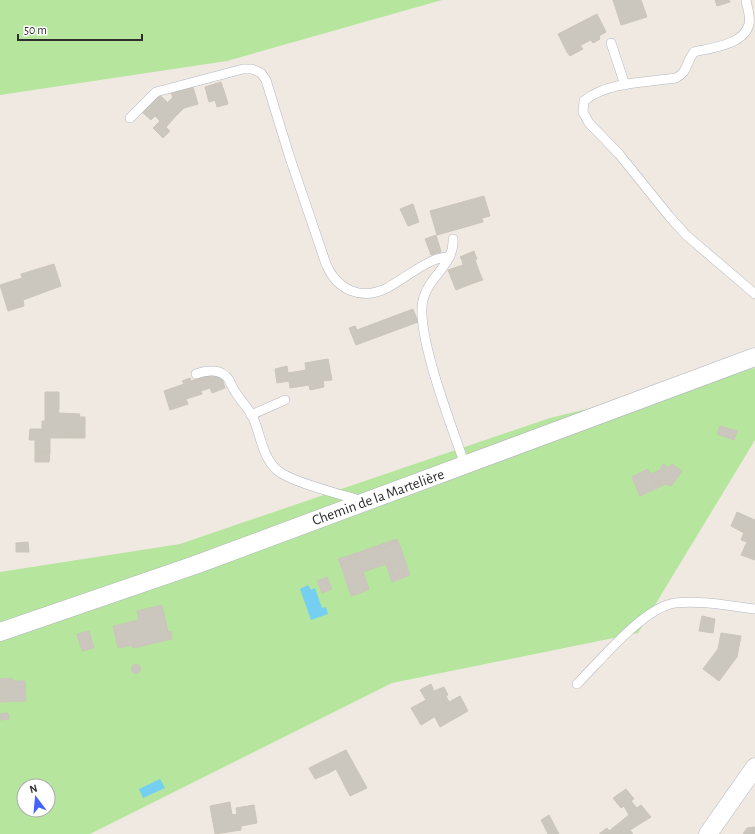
<svg xmlns="http://www.w3.org/2000/svg" width="755" height="834" viewBox="0 0 755 834" font-family="'Alegreya Sans',sans-serif">
	<style>
		.green { fill: #b6e59e; fill-rule: evenodd }
		.water { fill: #75cff0 }
		.building { fill: #cbc7bf; stroke: #cbc5ba }
		.lines { fill: none; stroke-linecap: round; stroke-linejoin: round }
		.lane-casing { stroke: #b4b7c1; stroke-width: 10 }
		.street-casing { stroke: #b4b7c1; stroke-width: 19 }
		.lane { stroke: #fff; stroke-width: 9 }
		.street { stroke: #fff; stroke-width: 18 }
		.labels { text-anchor: middle; stroke-width: 3.5; stroke-linejoin: round; paint-order: stroke }
		.street-label { font-size: 15px; fill: #2e2e2e; stroke: #fff }
	</style>
	<rect width="100%" height="100%" fill="#efe9e1"/>
	<g class="green">
		<polygon points="0,0 442,0 227,61 0,95"/>
		<path d="M755,368V440L638,633L392,683L90,834H0V572L180,544L550,418ZM24,786H48V810H24Z"/>
	</g>
	<g class="water">
		<polygon points="308,585 311,590 315,588 322,608 326,607 328,614 311,620 300,589"/>
		<polygon points="160,779 165,788 143,798 139,789"/>
	</g>
	<g class="building">
		<polygon points="613,0 641,0 647,17 621,25"/>
		<polygon points="715,0 729,0 730,2 717,6"/>
		<polygon points="597,14 606,32 599,36 600,39 593,43 591,40 567,52 558,34"/>
		<polygon points="580,45 583,49 570,56 567,52"/>
		<polygon points="221,82 226,97 209,102 205,87"/>
		<polygon points="193,87 198,104 184,108 175,117 171,114 162,123 170,131 163,138 153,128 160,121 155,116 151,120 142,112 157,97 165,105 173,97 171,93"/>
		<polygon points="160,95 168,103 165,105 157,97"/>
		<polygon points="226,97 228,104 217,107 215,100"/>
		<polygon points="171,114 175,117 166,127 162,123"/>
		<polygon points="484,196 490,216 482,218 483,222 437,235 430,211"/>
		<polygon points="413,204 419,222 408,226 400,209"/>
		<polygon points="436,235 440,248 430,252 425,239"/>
		<polygon points="440,248 441,252 431,255 430,252"/>
		<polygon points="474,251 475,254 462,260 460,257"/>
		<polygon points="475,254 477,259 475,260 481,276 470,281 471,284 456,290 448,270 463,265 462,260"/>
		<polygon points="54,264 61,286 23,300 24,306 8,311 0,285 22,278 21,274"/>
		<polygon points="481,276 483,280 471,284 470,281"/>
		<polygon points="413,309 418,322 356,345 349,328 355,326 357,330"/>
		<polygon points="328,359 332,380 323,381 324,387 310,390 309,385 290,388 289,381 277,383 275,369 287,366 288,373 306,370 305,363"/>
		<polygon points="208,372 210,377 220,373 225,388 212,393 210,388 201,391 202,394 186,399 188,404 170,410 164,391 184,384 182,381 190,378 191,381 200,378 199,375"/>
		<polygon points="45,392 59,392 59,409 45,408"/>
		<polygon points="45,408 59,409 58,413 80,414 79,417 85,417 85,434 66,433 66,438 50,438 50,452 35,452 35,440 29,440 30,429 42,429 42,421 45,421"/>
		<polygon points="720,426 737,431 734,440 717,434"/>
		<polygon points="66,433 85,434 85,438 66,438"/>
		<polygon points="35,452 50,452 49,462 35,462"/>
		<polygon points="663,464 669,468 672,464 682,471 671,486 666,484 663,485 661,481 653,485 655,489 640,496 632,477 648,469 650,474 660,470"/>
		<polygon points="661,481 663,485 655,489 653,485"/>
		<polygon points="737,512 755,520 755,560 741,555 751,533 745,530 744,533 731,526"/>
		<polygon points="745,530 751,533 747,542 741,540"/>
		<polygon points="397,539 403,554 399,555 395,543 380,549 379,545"/>
		<polygon points="28,542 29,552 16,552 16,543"/>
		<polygon points="395,543 399,555 403,554 405,561 402,562 405,573 394,577 388,559 356,571 358,577 361,576 366,591 351,596 340,563 358,557 357,553 379,545 380,549"/>
		<polygon points="357,553 358,557 340,563 338,559"/>
		<polygon points="388,559 394,577 405,573 402,562 405,561 410,575 392,582 386,564 363,572 369,589 366,591 361,576 358,577 356,571"/>
		<polygon points="327,577 332,589 322,593 317,581"/>
		<polygon points="162,605 168,632 171,631 172,639 133,648 132,645 118,648 113,626 139,620 137,611"/>
		<polygon points="702,616 715,619 713,633 699,631"/>
		<polygon points="89,631 94,648 82,651 77,634"/>
		<polygon points="721,633 741,636 737,657 719,681 703,669 718,649"/>
		<circle cx="136" cy="669" r="4.5"/>
		<polygon points="12,678 13,681 25,681 26,701 0,702 0,679"/>
		<polygon points="431,684 434,691 444,687 448,695 446,696 449,702 438,708 441,713 421,725 411,708 426,700 420,690"/>
		<polygon points="460,696 468,711 440,727 435,717 441,713 438,708"/>
		<polygon points="8,713 9,719 0,720 0,714"/>
		<polygon points="346,750 367,788 350,796 336,769 329,773 323,761"/>
		<polygon points="323,761 329,773 315,779 309,768"/>
		<polygon points="626,789 634,799 631,801 637,808 641,805 651,817 630,830 633,834 599,834 607,828 609,831 629,815 624,806 621,808 613,798"/>
		<polygon points="230,802 232,815 237,814 236,808 254,805 257,823 241,826 241,830 215,834 210,806"/>
		<polygon points="549,815 559,834 548,834 541,820"/>
		<polygon points="755,827 755,834 743,834 747,828"/>
	</g>
	<g class="lines">
		<defs>
			<g id="lane">
				<path d="M746,0C747,7 751,17 749,24C744,45 711,48 694,52C686,62 688,72 676,78C648,82 606,82 584,101L583,112L589,123L619,154L669,216L686,235L755,294"/>
				<polyline points="611,43 625,85"/>
				<path d="M130,118L156,92L243,69H252L261,73L266,80L289,155L326,264C337,290 361,301 387,288C402,280 416,268 432,261C437,258 444,258 450,256"/>
				<path d="M453,239C455,264 428,277 423,300C415,333 453,430 465,465"/>
				<path d="M196,374C206,370 222,368 229,380C231,384 233,389 236,393C241,401 248,408 252,415C260,432 262,457 277,470C290,482 343,495 363,501"/>
				<polyline points="251,415 285,400"/>
				<path d="M577,684C600,661 644,607 675,603C701,600 729,606 755,609"/>
			</g>
			<g id="street">
				<polyline points="0,632 195,565 755,357"/>
				<polyline points="708,834 755,767"/>
			</g>
		</defs>
		<use href="#lane" class="lane-casing"/>
		<use href="#street" class="street-casing"/>
		<use href="#lane" class="lane"/>
		<use href="#street" class="street"/>
	</g>
	<g class="labels">
		<g class="street-label">
			<text transform="translate(378 497) rotate(-20)" y="5">Chemin de la Martelière</text>
		</g>
	</g>
	<g transform="translate(36 798) rotate(344)"><circle r="19" fill="#ffffff" stroke="#ababab"/>
	<path d="M0-3L7 15L0 10L-7 15Z" fill="#4264fb"/>
	<text y="-6" font-size="11" font-weight="bold" text-anchor="middle" fill="#2e2e2e">N</text>
	</g>
	<path d="M18 34v6h124v-6" fill="none" stroke="#2e2e2e" stroke-width="2"/>
	<text x="24" y="34" font-size="12" fill="#2e2e2e" stroke="#ffffff" stroke-width="3" paint-order="stroke">50 m</text>
</svg>
